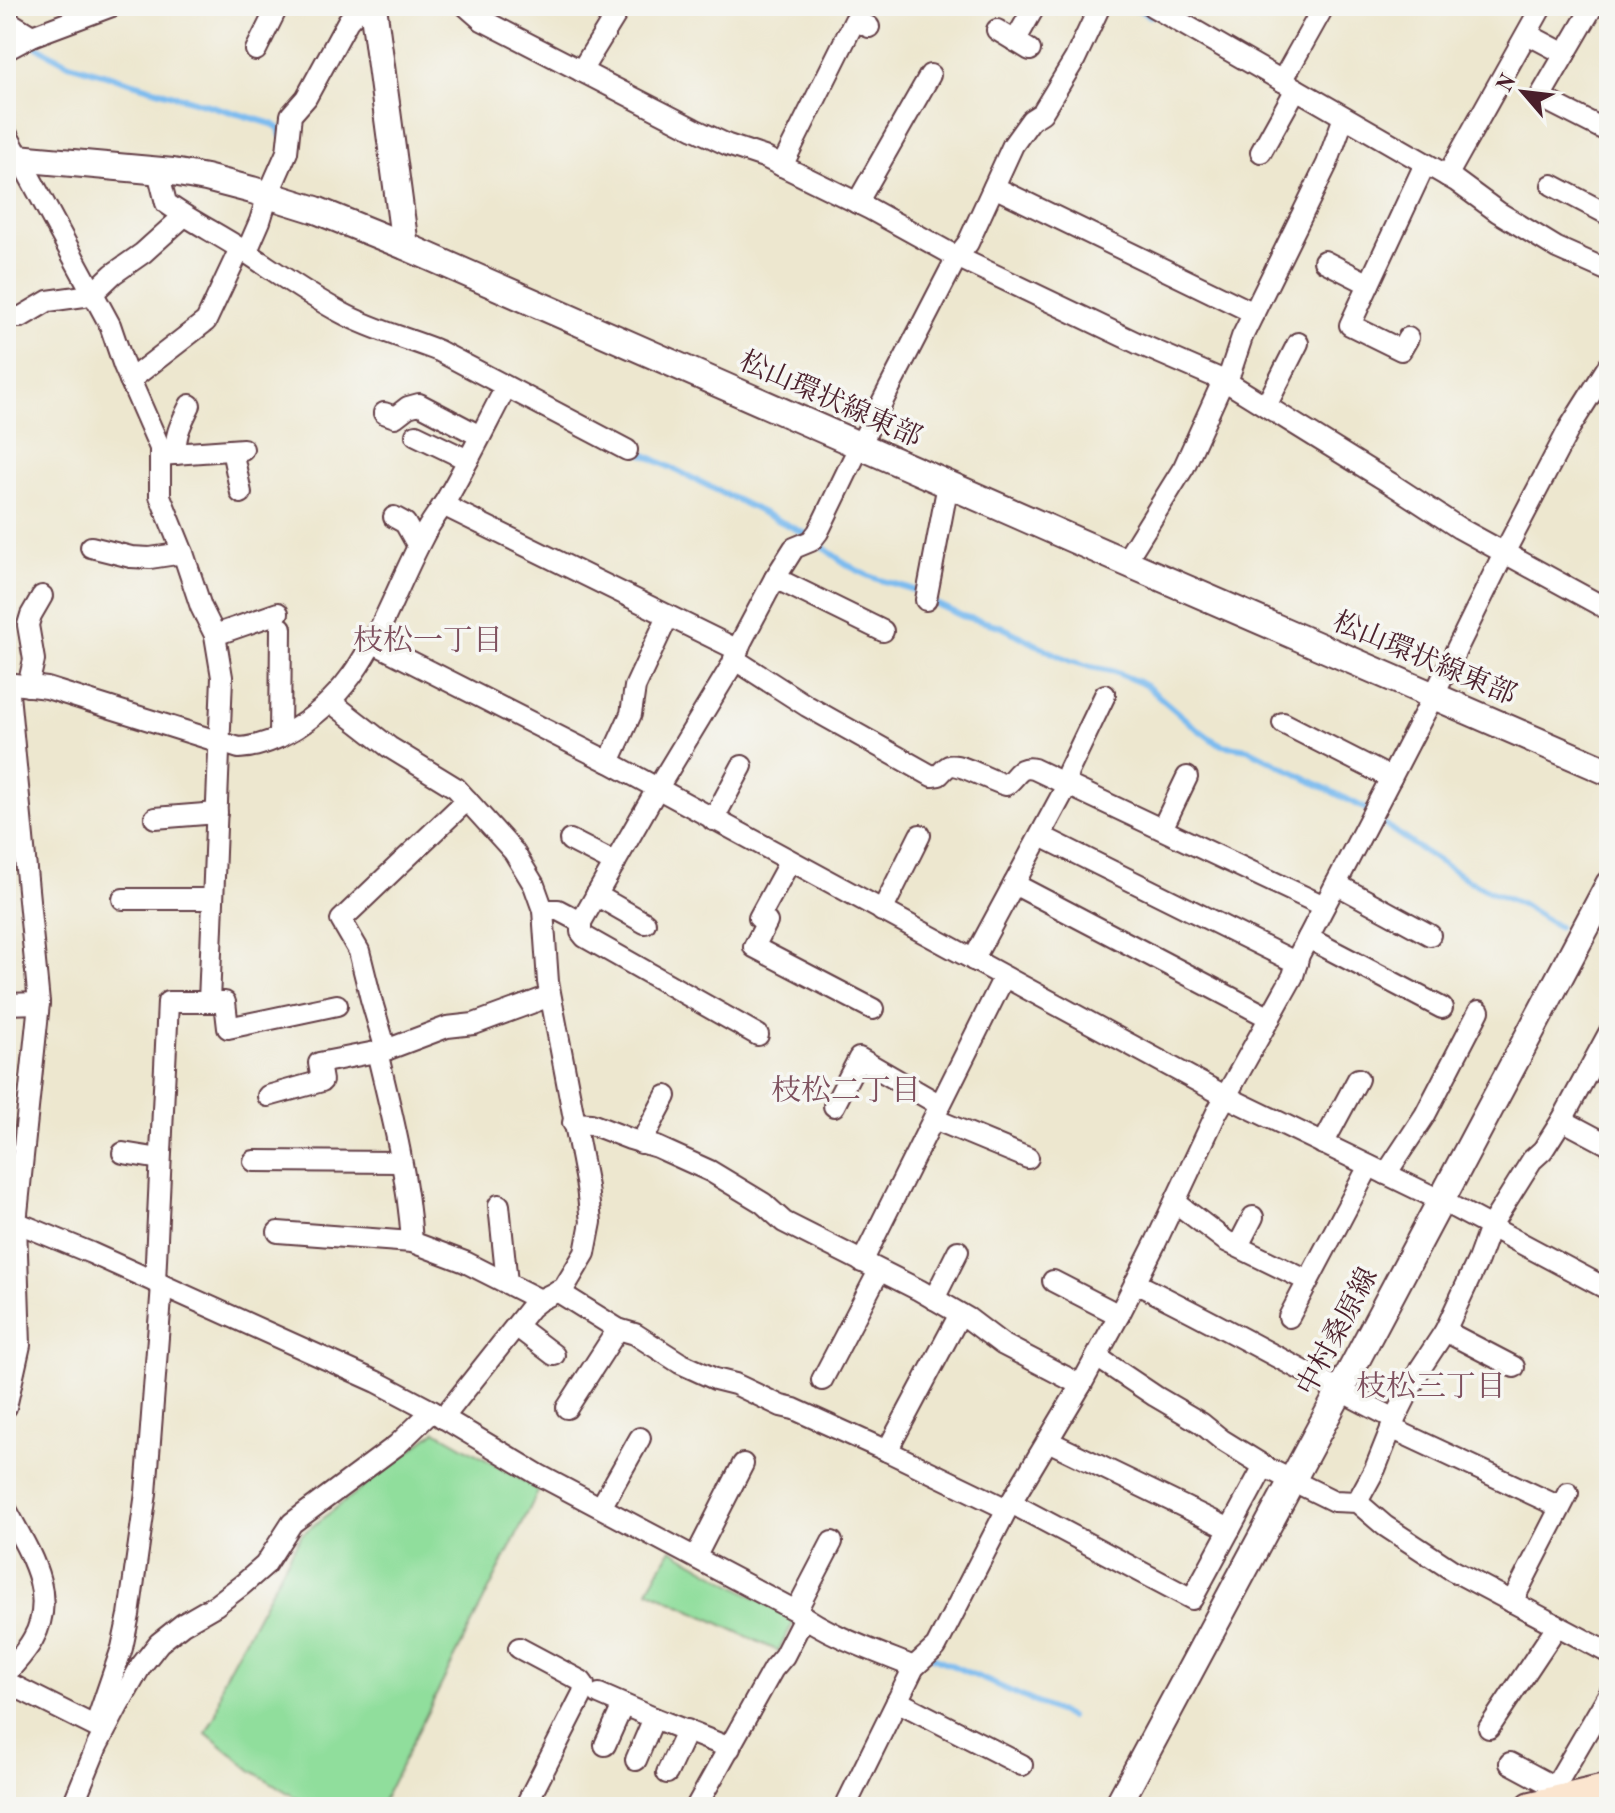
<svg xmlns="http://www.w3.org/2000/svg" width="1615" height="1813" viewBox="0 0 1615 1813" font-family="'Old Standard TT','Noto Serif JP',serif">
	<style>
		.green { fill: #90de9c; stroke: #6d7e64; stroke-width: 2 }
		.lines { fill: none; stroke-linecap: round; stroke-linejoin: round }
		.stream { stroke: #7bbbef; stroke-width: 6 }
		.minor-casing { stroke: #623d44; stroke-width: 24 }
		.tertiary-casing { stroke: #623d44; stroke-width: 30 }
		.secondary-casing { stroke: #623d44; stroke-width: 34 }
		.minor { stroke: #fff; stroke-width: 20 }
		.tertiary { stroke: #fff; stroke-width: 26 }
		.secondary { stroke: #fbe5cf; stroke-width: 30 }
		.labels { text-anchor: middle; stroke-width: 7; stroke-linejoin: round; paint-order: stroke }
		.street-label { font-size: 28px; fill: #4a1f2b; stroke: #f6f6f2 }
		.neighbourhood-label { font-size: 30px; fill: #7e505e; stroke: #f6f6f2 }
	</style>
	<rect width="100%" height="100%" fill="#f6f6f2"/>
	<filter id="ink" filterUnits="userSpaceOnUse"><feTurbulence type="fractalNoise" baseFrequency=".0125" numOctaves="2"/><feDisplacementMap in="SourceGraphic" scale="16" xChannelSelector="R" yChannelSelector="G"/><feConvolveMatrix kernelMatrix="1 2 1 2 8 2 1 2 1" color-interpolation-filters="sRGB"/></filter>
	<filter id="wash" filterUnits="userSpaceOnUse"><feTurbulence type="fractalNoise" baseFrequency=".006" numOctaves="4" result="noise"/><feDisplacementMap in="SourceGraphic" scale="32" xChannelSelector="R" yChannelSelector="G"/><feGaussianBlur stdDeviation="1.8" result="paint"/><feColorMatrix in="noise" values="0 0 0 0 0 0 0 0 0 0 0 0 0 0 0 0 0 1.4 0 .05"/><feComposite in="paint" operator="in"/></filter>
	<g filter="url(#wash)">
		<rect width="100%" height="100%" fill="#ede7cf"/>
		<g class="green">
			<polygon points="436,1431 539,1490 380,1807 311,1807 251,1770 206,1733 216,1714 223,1679 301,1535"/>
			<polygon points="671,1549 795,1620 778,1651 648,1590"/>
		</g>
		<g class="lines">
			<g class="stream">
				<polyline points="1132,6 1150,16"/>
				<polyline points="37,47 69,64 272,124 279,128 281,136"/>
				<polyline points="631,448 808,535"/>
				<path d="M820,545C835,556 851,569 869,576C885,583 901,584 918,592"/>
				<polyline points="936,604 962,616 1000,626 1053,653 1071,661 1091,667 1112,671 1139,682 1148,687 1191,724 1211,739 1222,745 1248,749 1366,809"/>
				<polyline points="1378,820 1421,850 1470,881 1491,892 1523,905 1558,927"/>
				<polyline points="1605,955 1609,958"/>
				<polyline points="933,1657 1069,1717"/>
			</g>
		</g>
	</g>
	<g filter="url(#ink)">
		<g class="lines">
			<defs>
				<g id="minor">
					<polyline points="466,6 482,20 694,129 728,145 764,157 870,209 957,257 1137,343 1227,382 1390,483 1459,528 1609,610"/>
					<polyline points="1152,6 1456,181 1498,212 1557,248 1609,271"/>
					<polyline points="1593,6 1540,97 1609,132"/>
					<polyline points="6,20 32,36"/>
					<polyline points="997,30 1030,50"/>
					<polyline points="1527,34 1565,54"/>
					<polyline points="1015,41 1035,6"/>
					<polyline points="6,50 32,36 112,6"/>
					<polyline points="256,50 278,6"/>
					<polyline points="581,71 621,6"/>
					<polyline points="1282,81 1324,6"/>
					<polyline points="6,133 110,325 124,366 160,448 160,496 183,553 201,607 215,635 222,677 209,1002 168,1002 155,1282"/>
					<polyline points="1261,152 1296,89"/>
					<polyline points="782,166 855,20 869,27"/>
					<path d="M158,171L166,203C191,221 218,234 244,251C276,272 308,295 342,313C373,330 407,338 439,351L627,450"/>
					<polyline points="1447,176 1542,6"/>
					<polyline points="1552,185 1609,215"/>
					<polyline points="994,187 1254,313"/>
					<polyline points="857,203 930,75"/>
					<polyline points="1324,261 1369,284"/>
					<polyline points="6,317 21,317 48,301 84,296 93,293 113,274 143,253 184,216"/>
					<polyline points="1408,338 1401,350 1350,325 1425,164"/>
					<polyline points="130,380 206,321 237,255 250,244 260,221 268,195 287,152 291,115 306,98 348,21 357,11 373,7"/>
					<polyline points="1227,382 1242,337 1327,164 1344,117"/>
					<polyline points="1266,406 1298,343"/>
					<polyline points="384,413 395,417 408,407 419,404 480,436"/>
					<polyline points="416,435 468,460"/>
					<polyline points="232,450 241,493"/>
					<path d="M176,454C174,435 182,422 190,405"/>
					<polyline points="160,455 243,449"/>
					<polyline points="443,505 738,650"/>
					<polyline points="394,517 405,523 418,546"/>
					<polyline points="91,547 131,557 150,558 183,553"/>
					<polyline points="1125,562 1184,467 1223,381"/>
					<polyline points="775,578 883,631"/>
					<polyline points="926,600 948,484"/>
					<polyline points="215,635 278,613"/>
					<polyline points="372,642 609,762 1225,1096 1442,1201 1609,1290"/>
					<path d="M734,659L807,706L932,776L939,775C942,772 945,768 949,766C959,762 992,782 1006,785C1017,777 1019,765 1034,769L1324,906"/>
					<path d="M6,683L47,688L239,748C260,747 278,739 296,728C368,683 386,607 423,537C430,522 441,510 449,495C469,460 487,423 506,387"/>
					<polyline points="28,686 34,660 28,625 31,615 42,596"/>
					<polyline points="331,702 389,747 456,788 514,852 534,885 543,910 548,982 587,1187 591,1222 585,1253 564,1288 540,1300 530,1308 443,1418"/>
					<polyline points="1283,723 1391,778"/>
					<polyline points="280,737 281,628"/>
					<polyline points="609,762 631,714 635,687 668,616"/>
					<polyline points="467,800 341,920 359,951 371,999 386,1050 447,1027 474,1024 550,996"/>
					<polyline points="155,818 217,813"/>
					<polyline points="713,820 742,766"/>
					<polyline points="1162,829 1187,777"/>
					<polyline points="1041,836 1297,963"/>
					<polyline points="570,840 615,863"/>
					<polyline points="790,861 759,918 767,922 754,947 873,1009"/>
					<polyline points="1014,884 1270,1018"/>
					<polyline points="1336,884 1430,935"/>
					<polyline points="596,895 645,923"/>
					<polyline points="123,899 213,899"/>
					<polyline points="543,910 558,910 581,922 657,789 732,665 741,642 775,578 794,548 811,541 818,532 860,445 957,257 968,243 1013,145 1031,120 1042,113 1075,59 1100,6"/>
					<polyline points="882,911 920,835"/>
					<polyline points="581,922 581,932 585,937 758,1035"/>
					<polyline points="1308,938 1442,1008"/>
					<polyline points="973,960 1063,793 1068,772 1105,695"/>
					<polyline points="209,1002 225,1002 228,1028 337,1005"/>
					<polyline points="6,1004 39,1003"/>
					<path d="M377,1052C392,1114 408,1177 412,1242"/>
					<polyline points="268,1096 322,1081 319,1063 386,1050"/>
					<polyline points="834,1106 859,1058 940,1105"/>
					<polyline points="934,1119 1028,1158"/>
					<polyline points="1562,1120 1609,1145"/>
					<polyline points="573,1123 591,1124 630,1139 657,1147 710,1171 763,1203 784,1222 919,1290 969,1319 1002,1344 1081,1385"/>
					<polyline points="641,1143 666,1096"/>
					<polyline points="1323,1144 1358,1079"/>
					<polyline points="123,1153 160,1159"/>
					<polyline points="254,1161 401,1162"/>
					<polyline points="1386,1174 1425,1115 1479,1011"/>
					<polyline points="1175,1202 1226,1241 1308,1281"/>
					<polyline points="499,1205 507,1283"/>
					<path d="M6,1218L91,1253L377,1382L432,1411L539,1475L796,1611C827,1635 877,1652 914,1667"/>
					<polyline points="278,1232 412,1242 465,1262 540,1300"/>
					<polyline points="1238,1246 1253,1217"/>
					<polyline points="862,1262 1004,977"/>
					<polyline points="1053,1281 1119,1315"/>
					<path d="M1135,1283C1223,1326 1308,1375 1395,1419"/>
					<polyline points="557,1291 618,1329 635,1334 680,1363 715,1379 735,1384 781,1406 794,1409 887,1451 1007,1509"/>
					<polyline points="934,1299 958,1251"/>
					<polyline points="1289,1317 1369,1166"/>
					<polyline points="516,1326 554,1355"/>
					<polyline points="1445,1331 1514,1367"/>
					<polyline points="1097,1357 1155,1396 1201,1423 1222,1440 1269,1469 1334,1501 1357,1502 1385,1526 1452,1570 1609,1653"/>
					<polyline points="822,1380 879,1271"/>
					<polyline points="6,1407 20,1345 16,1223 39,1003 8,684"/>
					<polyline points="567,1408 618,1329"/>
					<polyline points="1391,1428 1560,1507"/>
					<polyline points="1048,1441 1230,1529"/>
					<polyline points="887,1451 960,1314"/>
					<polyline points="1357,1502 1375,1469 1395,1419 1420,1369 1445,1331 1478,1260 1490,1227 1532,1160 1543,1150 1562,1120 1609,1033"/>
					<polyline points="1011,1503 1192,1599 1264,1466"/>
					<polyline points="601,1507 640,1438"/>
					<path d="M6,1509C27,1549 59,1593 33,1639C26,1652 15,1663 6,1674"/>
					<polyline points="696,1556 743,1464"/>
					<polyline points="1512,1602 1568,1493"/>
					<polyline points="796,1611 832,1542"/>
					<polyline points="519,1648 581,1681 584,1685 583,1693 528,1801 528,1807"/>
					<polyline points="6,1682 98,1728"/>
					<polyline points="599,1694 654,1718 730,1748"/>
					<polyline points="897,1701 1022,1765"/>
					<polyline points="1489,1728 1557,1626"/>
					<polyline points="103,1731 98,1728 98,1718 122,1648 129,1615 146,1493 162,1285"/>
					<polyline points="605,1745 623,1705"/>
					<polyline points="636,1760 654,1718"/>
					<polyline points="1510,1763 1555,1787"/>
					<polyline points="667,1773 687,1730"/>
					<polyline points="72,1807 97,1746 118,1706 141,1666 159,1643 183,1624 216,1605 242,1585 265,1565 292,1523 397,1445 432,1411"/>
					<polyline points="696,1807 773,1669 784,1656 804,1617"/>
					<polyline points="845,1807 914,1667 936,1647 1007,1509 1081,1385 1119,1315 1155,1244 1217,1112 1293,976 1299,955 1434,695 1504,553 1570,427 1609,365"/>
					<polyline points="1543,1807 1609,1694"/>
				</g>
				<g id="tertiary">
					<polyline points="373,6 405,246"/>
					<polyline points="6,157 173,172 206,178 252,190 316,210 405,246 1125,562 1609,772"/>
					<polyline points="1117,1807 1340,1391 1609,884"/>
				</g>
				<polyline id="secondary" points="1531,1807 1609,1789"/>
			</defs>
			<use href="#minor" class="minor-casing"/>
			<use href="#tertiary" class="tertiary-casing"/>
			<use href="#secondary" class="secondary-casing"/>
			<use href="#minor" class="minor"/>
			<use href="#tertiary" class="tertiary"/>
			<use href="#secondary" class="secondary"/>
		</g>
	</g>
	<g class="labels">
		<g class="street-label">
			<text transform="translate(831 398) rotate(24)" y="10">松山環状線東部</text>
			<text transform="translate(1425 657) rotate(23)" y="10">松山環状線東部</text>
			<text transform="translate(1336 1331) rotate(-62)" y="10">中村桑原線</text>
		</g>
		<g class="neighbourhood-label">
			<text x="428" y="650">枝松一丁目</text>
			<text x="846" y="1100">枝松二丁目</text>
			<text x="1431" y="1396">枝松三丁目</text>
		</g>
	</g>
	<rect width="1615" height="1813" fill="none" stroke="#f6f6f2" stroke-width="32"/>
	<g transform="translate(1523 92) rotate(298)" stroke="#f6f6f2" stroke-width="6" paint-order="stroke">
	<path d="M0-6L14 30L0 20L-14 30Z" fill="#4a1f2b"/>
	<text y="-12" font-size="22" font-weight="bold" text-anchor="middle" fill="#4a1f2b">N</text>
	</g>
</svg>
